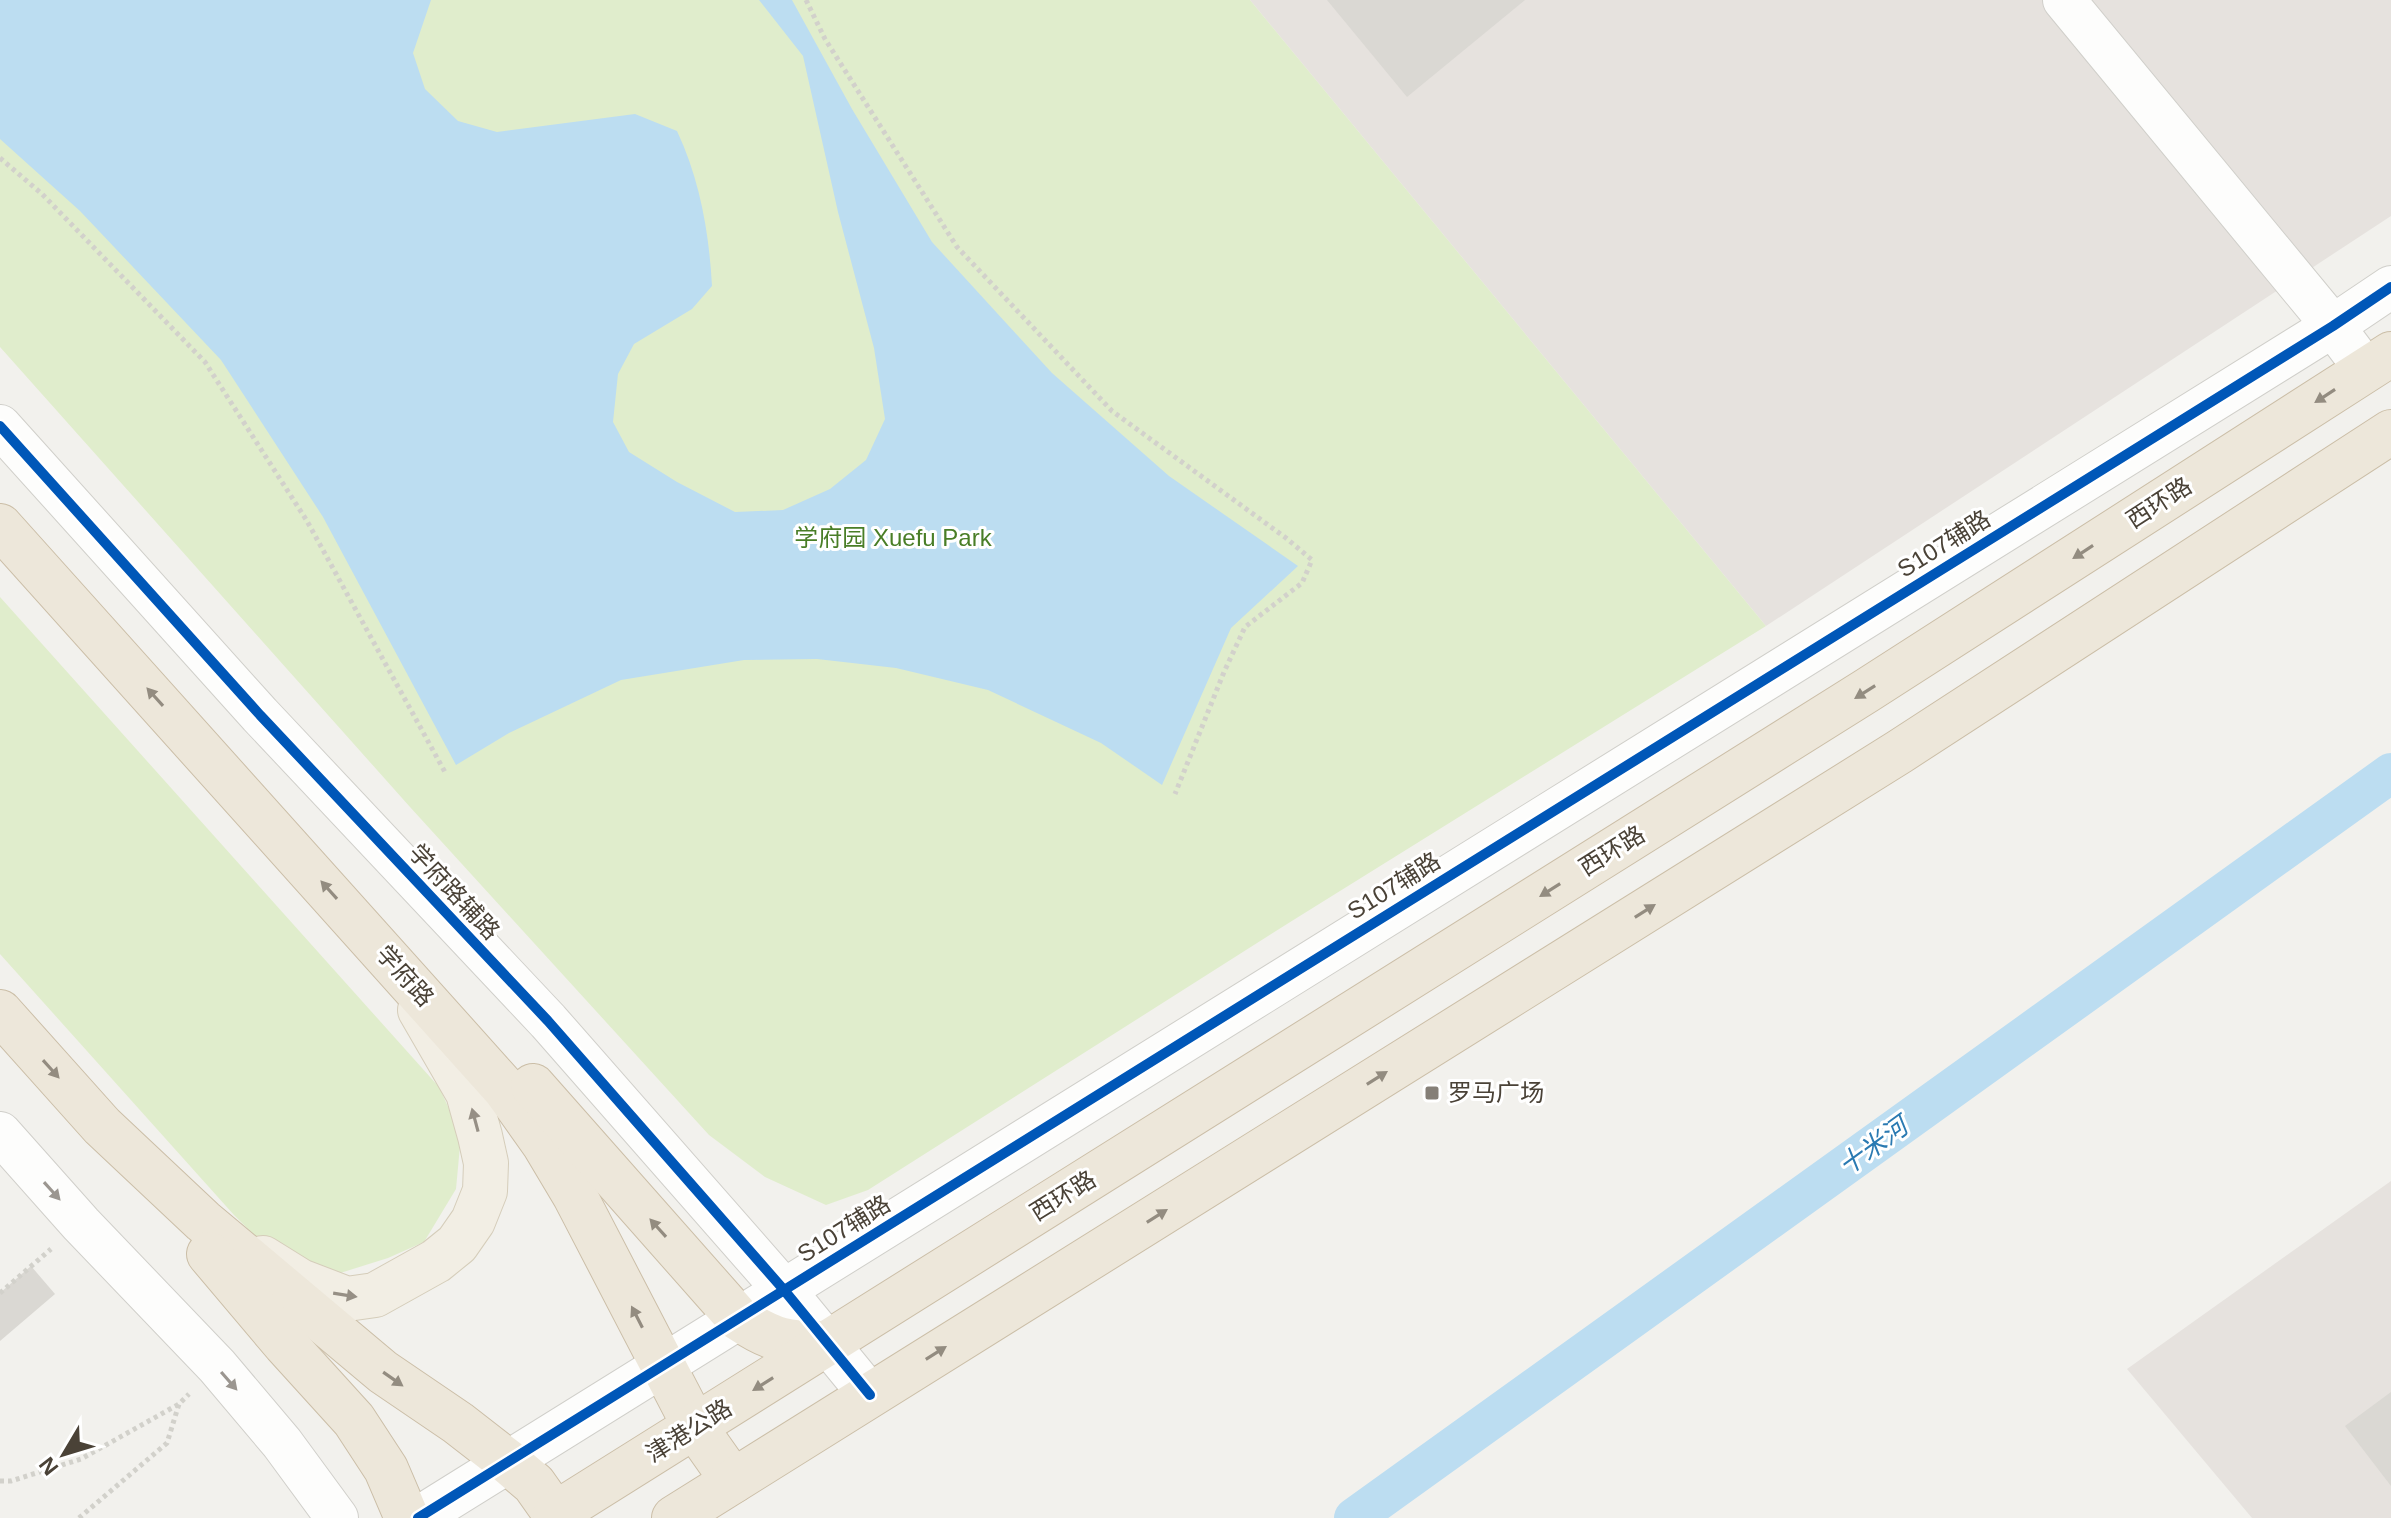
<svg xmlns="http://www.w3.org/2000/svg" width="2391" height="1518" viewBox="0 0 2391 1518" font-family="Arial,'Noto Sans SC',sans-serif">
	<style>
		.industrial { fill: #e6e2de }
		.green { fill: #e0edcc }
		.water { fill: #bcddf1 }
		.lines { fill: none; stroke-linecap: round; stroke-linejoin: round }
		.canal { stroke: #bcddf1; stroke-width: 40 }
		.building { fill: #dad8d3 }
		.minor-casing { stroke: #d0cfca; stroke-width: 44 }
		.major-casing { stroke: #d5cdba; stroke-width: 46 }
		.highway-casing { stroke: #cbbea7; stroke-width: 46 }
		.path { stroke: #d2d1cb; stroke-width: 5; stroke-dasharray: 4 4; stroke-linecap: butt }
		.minor { stroke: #fdfdfc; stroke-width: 42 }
		.major { stroke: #f2eee4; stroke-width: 44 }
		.highway { stroke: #ede7da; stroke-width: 44 }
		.cycleway-casing { stroke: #fff; stroke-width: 15 }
		.cycleway { stroke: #0057b8; stroke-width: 10 }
		.oneway { fill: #938c80 }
		.oneway2 { fill: #968f85 }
		.oneway3 { fill: #9b9690 }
		.poi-dot { fill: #857f77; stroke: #fff; stroke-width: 3 }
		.labels { text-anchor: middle; stroke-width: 6; stroke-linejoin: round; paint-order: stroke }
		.street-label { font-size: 24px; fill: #4a4237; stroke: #fff }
		.park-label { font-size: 24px; fill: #497e27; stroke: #fff }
		.poi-label { font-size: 24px; fill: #4a4237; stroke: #fff; text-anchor: start }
		.water-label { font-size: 26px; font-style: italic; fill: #2a7ab2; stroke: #fff }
	</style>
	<rect width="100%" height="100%" fill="#f2f1ed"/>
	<g class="industrial">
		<polygon points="1250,0 2391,0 2391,216 1766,626"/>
		<polygon points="2391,1181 2391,1518 2252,1518 2127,1369"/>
	</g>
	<g class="green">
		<polygon points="0,0 1250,0 1766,626 1295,919 868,1190 826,1205 765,1177 709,1135 410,807 0,347"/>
		<polygon points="0,597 439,1087 461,1135 456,1189 424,1242 388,1258 337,1274 278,1259 234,1215 0,954"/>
	</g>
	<path class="water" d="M0,0H431L413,53L425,89L458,121L497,132L635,114L677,131C700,180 709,232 712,286L692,309L634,344L618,374L613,422L629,452L677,482L735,512L783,510L830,489L866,460L885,419L874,348L838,212L803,56L759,0H792L852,109L932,242L1052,373L1169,476L1298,566L1231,628L1162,785L1101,743L988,690L896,668L817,659L744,660L621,680L509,733L456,765L323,517L221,360L80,211L0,139Z"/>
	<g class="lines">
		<polyline class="canal" points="1354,1518 2391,773"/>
	</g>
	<g class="building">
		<polygon points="1327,0 1525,0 1407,97"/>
		<polygon points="31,1266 55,1294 0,1341 0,1293"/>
		<polygon points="2391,1392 2391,1486 2345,1426"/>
	</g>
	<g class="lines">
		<defs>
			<g id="minor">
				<polyline points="2064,0 2333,326 2366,370"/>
				<polyline points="0,426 260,715 548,1021 784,1290 870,1395"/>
				<polyline points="0,1133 81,1224 217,1366 282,1443 337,1518"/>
				<polyline points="418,1518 2333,326 2391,287"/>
			</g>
			<polyline id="major" points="263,1258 300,1281 347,1299 375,1295 436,1261 457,1244 473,1221 485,1191 486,1163 480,1136 468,1093 420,1010"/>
			<g id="highway">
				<polyline points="0,526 505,1089 544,1144 575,1196 695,1427 733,1481"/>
				<polyline points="0,1012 102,1126 203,1221 383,1372 458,1423 507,1461 534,1484 558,1518"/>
				<path d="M533,1086L738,1318C773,1341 787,1344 829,1343"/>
				<polyline points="209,1254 285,1344 354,1420 386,1469 407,1518"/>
				<polyline points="555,1514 1866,691 2391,354"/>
				<polyline points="674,1518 1899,752 2391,432"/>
			</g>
		</defs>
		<use href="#minor" class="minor-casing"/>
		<use href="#major" class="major-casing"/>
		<use href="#highway" class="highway-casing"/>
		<g class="path">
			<polyline points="806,0 825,39 957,247 1112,411 1286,538 1312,560 1302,583 1245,627 1224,672 1175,794"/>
			<polyline points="0,158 42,194 205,362 307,521 446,774"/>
			<polyline points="0,1293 51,1249"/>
			<polyline points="0,1481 11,1481 81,1459 179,1404 189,1394"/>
			<polyline points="79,1518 167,1443 179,1404"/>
		</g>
		<use href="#minor" class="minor"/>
		<use href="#major" class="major"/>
		<use href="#highway" class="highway"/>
		<defs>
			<g id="cycleway">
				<polyline points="0,426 260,715 548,1021 784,1290 870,1395"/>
				<polyline points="418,1518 2333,326 2391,287"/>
			</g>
		</defs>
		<use href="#cycleway" class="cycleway-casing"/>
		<use href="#cycleway" class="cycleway"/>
	</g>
	<defs><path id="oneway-solid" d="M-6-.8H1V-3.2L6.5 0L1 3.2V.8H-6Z" transform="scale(2)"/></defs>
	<g class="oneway">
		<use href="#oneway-solid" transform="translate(2325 396) rotate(147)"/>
		<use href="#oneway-solid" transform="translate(2083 552) rotate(147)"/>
		<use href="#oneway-solid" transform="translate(1865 692) rotate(148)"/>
		<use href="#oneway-solid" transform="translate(155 697) rotate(-132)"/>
		<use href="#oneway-solid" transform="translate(329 890) rotate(-132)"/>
		<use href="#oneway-solid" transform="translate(1550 890) rotate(148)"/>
		<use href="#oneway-solid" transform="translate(1645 911) rotate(-32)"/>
		<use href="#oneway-solid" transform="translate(51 1069) rotate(48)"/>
		<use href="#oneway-solid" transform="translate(1377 1078) rotate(-32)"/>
		<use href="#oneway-solid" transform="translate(1157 1216) rotate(-32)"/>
		<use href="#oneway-solid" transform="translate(658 1228) rotate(-132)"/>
		<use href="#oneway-solid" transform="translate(637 1317) rotate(-117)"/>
		<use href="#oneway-solid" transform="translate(936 1353) rotate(-32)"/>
		<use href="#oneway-solid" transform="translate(393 1379) rotate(35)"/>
		<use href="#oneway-solid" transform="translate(763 1384) rotate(148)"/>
	</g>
	<g class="oneway2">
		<use href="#oneway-solid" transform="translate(475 1120) rotate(-105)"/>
		<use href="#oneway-solid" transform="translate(345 1295) rotate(9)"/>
	</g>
	<g class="oneway3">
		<use href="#oneway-solid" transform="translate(52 1191) rotate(48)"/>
		<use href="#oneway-solid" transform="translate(229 1381) rotate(49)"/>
	</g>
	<rect class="poi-dot" x="1424" y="1085" width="16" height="16" rx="4"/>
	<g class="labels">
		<g class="street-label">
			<text transform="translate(2159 503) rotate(-33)" y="8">西环路</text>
			<text transform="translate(1944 544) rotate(-32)" y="8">S107辅路</text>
			<text transform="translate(1612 851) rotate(-32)" y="8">西环路</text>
			<text transform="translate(1394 886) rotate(-32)" y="8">S107辅路</text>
			<text transform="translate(454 892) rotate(47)" y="8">学府路辅路</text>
			<text transform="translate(405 976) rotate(48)" y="8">学府路</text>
			<text transform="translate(1063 1196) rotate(-32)" y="8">西环路</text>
			<text transform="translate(844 1229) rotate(-32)" y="8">S107辅路</text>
			<text transform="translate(689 1431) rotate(-32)" y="8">津港公路</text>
		</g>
		<g class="park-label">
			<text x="893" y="546">学府园 Xuefu Park</text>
		</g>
		<g class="poi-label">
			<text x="1448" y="1101">罗马广场</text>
		</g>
		<g class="water-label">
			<text transform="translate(1873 1146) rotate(-36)" y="9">十米河</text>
		</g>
	</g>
	<g transform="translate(64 1454) rotate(232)" stroke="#ffffff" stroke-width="6" paint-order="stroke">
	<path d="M0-6L14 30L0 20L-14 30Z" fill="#4a4237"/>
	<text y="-12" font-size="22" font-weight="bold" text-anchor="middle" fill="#4a4237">N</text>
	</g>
</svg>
